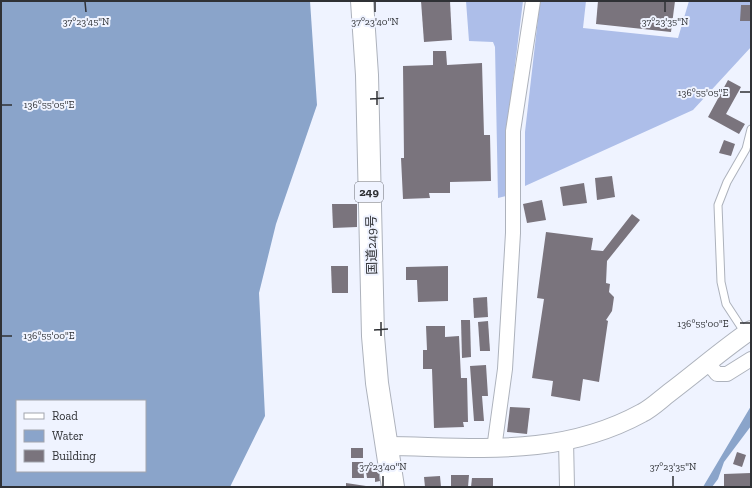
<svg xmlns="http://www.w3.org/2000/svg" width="752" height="488" viewBox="0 0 752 488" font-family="'Zilla Slab','Noto Sans JP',serif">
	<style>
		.forest { fill: #adbee9 }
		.water { fill: #8aa4ca; fill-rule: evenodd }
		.building { fill: #7a747d }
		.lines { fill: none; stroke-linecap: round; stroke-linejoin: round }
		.service-casing { stroke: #adb2bc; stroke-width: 9 }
		.minor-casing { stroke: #adb2bc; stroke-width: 16 }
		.tertiary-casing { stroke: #adb2bc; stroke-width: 20 }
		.trunk-casing { stroke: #adb2bc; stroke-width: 24 }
		.service { stroke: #fff; stroke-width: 7 }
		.minor { stroke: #fff; stroke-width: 14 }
		.tertiary { stroke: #fff; stroke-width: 18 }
		.trunk { stroke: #fff; stroke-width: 22 }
		.ticks { fill: none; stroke: #2f3135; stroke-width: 1.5 }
		.labels { text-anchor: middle; stroke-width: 4; stroke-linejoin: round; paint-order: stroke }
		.shield { fill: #eff3ff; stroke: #696b72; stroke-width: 1 }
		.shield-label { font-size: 12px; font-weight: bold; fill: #2f3135 }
		.street-label { font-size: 13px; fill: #2f3135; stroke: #eff3ff }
		.ticks-label { font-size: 10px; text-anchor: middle; fill: #2f3135; stroke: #eff3ff; stroke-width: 4; stroke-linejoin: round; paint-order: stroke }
	</style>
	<rect width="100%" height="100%" fill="#eff3ff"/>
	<g class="forest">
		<polygon points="466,1 523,1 506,137 506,196 498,198 495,47 493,42 469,41"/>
		<polygon points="540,1 586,1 583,28 678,38 689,1 751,1 751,47 693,110 525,186 525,132"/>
	</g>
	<g class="water">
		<path d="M1,1H310L317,105L276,224L259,293L265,416L230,487H1ZM17,401H145V471H17Z"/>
		<polygon points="751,406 751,426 724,462 718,479 712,487 703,487"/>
	</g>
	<g class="building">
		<polygon points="421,1 450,1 452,40 424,42"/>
		<polygon points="598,1 675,1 671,32 596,24"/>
		<polygon points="741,5 751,5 751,21 740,21"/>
		<polygon points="433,51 446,51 447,65 482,63 484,135 490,135 491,181 450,182 450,193 429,193 430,198 403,199 401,158 404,158 403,66 433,65"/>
		<polygon points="728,80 741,87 726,114 745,124 739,134 708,117"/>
		<polygon points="724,140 735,144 731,156 719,153"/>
		<polygon points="612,176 615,197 597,200 595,178"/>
		<polygon points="584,183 587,203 563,206 560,187"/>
		<polygon points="542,200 546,220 527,223 523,204"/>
		<polygon points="332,204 357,204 357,227 333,228"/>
		<polygon points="632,214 640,220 607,261 606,283 610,284 609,292 614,297 612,311 606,320 608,321 599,382 583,379 580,401 551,396 553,381 532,378 544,299 537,298 546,232 593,238 591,250 603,251"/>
		<polygon points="331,266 348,266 348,293 332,293"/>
		<polygon points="448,266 448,301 418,302 417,280 406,280 406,267"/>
		<polygon points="487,297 488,317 474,318 473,298"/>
		<polygon points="461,320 470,320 471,357 462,358"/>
		<polygon points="488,321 490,351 480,351 478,322"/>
		<polygon points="426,326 445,326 445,337 459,336 461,378 467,378 468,422 463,422 464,427 434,428 432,369 423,369 423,350 427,350"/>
		<polygon points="486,365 488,396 482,396 484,421 474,421 470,366"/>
		<polygon points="510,407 530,408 527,434 507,432"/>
		<rect x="351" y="448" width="12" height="10"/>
		<polygon points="737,452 746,455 742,467 733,464"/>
		<polygon points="352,462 363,462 364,478 352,478"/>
		<polygon points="378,464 380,481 375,482 375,478 367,478 365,465"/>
		<polygon points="751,473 751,487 724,487 724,474"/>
		<polygon points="451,475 469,475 468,487 451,487"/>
		<polygon points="440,476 441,487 425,487 424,477"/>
		<polygon points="472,478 493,478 493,487 471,487"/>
		<polygon points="346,483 366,486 366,487 346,487"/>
	</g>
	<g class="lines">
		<defs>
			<polyline id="service" points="745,333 726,304 721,282 718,205 727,182 746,149 751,129"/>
			<g id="minor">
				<polyline points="708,363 717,374 727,374 751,359"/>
				<polyline points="566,440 567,487"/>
				<polyline points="494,449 505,369 513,233 513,131 533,1"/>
			</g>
			<path id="tertiary" d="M387,446C476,447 560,458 642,413C652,408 661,399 669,393C697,372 723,349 751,330"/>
			<polyline id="trunk" points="362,1 367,75 373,336 377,383 393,487"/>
		</defs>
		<use href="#service" class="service-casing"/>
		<use href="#minor" class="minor-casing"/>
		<use href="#tertiary" class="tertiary-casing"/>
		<use href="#trunk" class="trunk-casing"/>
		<use href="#service" class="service"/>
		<use href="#minor" class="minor"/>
		<use href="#tertiary" class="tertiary"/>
		<use href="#trunk" class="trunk"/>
	</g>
	<path class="ticks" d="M85,2L86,12M375,2V12M665,2V12M377,91V105M740,92H750M370,99L384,98M2,105H12M381,322V336M740,323H750M374,330L388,329M2,336H12M383,476V486M673,476V486"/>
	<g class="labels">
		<rect class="shield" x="355" y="182" width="28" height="20" rx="3"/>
		<g class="shield-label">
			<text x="369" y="196">249</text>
		</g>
		<g class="street-label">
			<text transform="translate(371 245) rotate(-91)" y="5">国道249号</text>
		</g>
	</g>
	<g class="ticks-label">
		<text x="86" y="25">37°23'45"N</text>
		<text x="375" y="25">37°23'40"N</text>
		<text x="665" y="25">37°23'35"N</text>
		<text x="703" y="96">136°55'05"E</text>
		<text x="49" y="108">136°55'05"E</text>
		<text x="703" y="327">136°55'00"E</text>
		<text x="49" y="339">136°55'00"E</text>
		<text x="383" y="470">37°23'40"N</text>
		<text x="673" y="470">37°23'35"N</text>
	</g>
	<rect width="752" height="488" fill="none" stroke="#2f3135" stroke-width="4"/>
	<rect x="16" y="400" width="130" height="72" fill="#eff3ff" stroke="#a2a5ae"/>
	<rect x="24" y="413" width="20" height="6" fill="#ffffff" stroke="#a2a5ae"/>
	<text x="52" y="420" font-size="12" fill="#2f3135">Road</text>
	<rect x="24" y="430" width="20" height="12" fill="#8aa4ca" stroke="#a2a5ae"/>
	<text x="52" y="440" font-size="12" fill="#2f3135">Water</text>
	<rect x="24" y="450" width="20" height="12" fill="#7a747d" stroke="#a2a5ae"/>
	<text x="52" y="460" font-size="12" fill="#2f3135">Building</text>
</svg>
